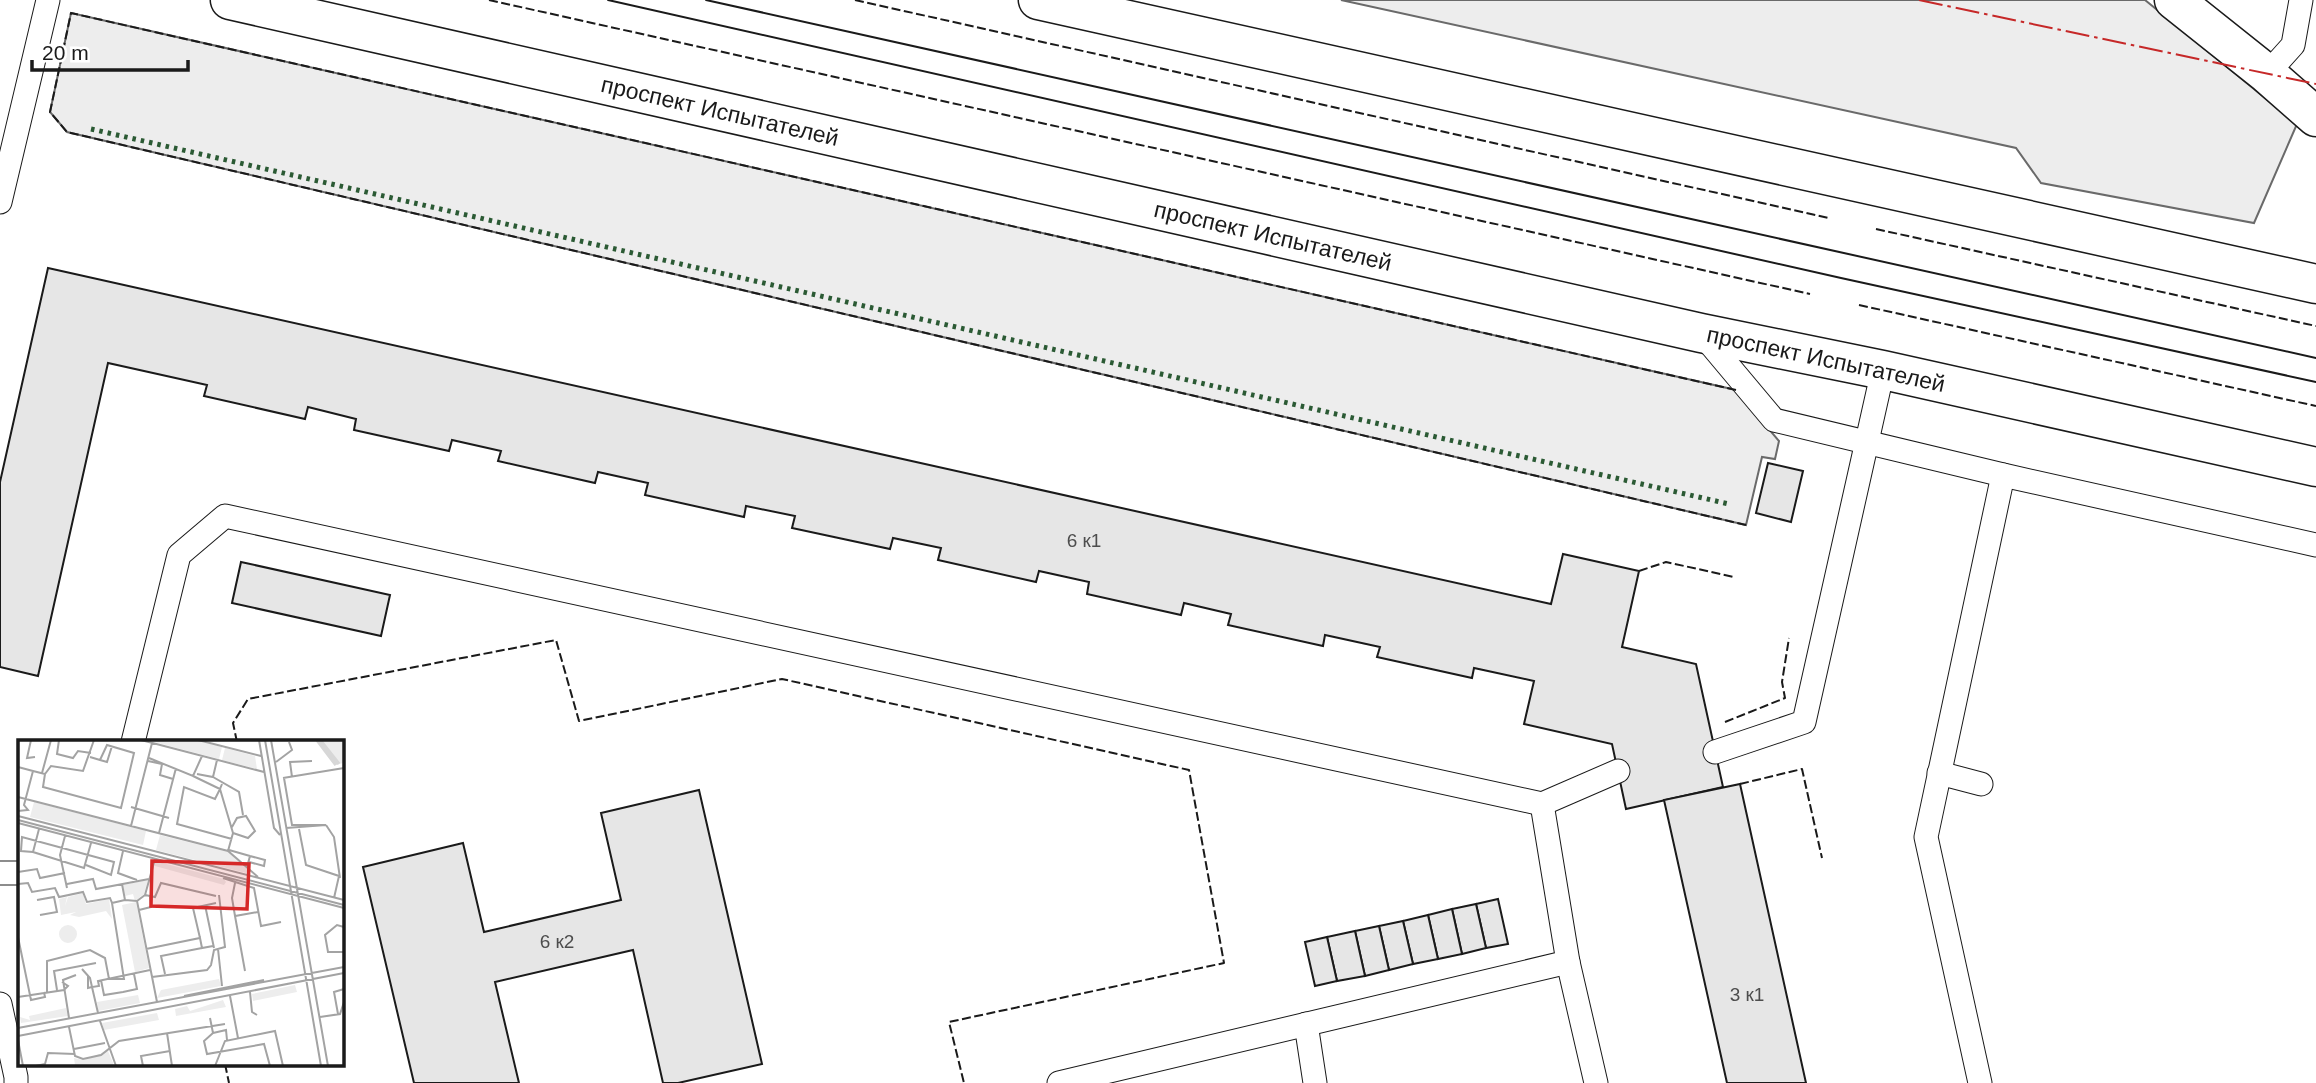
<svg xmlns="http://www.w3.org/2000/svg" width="2316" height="1083" viewBox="0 0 2316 1083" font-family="Helvetica,sans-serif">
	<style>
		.green { fill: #ededed; stroke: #6a6a6a; stroke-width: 2 }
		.building { fill: #e6e6e6; stroke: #1a1a1a; stroke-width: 2 }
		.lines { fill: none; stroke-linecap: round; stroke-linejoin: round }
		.lane-casing { stroke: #1a1a1a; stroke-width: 25 }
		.street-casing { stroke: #1a1a1a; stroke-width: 41 }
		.secondary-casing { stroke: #1a1a1a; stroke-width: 41 }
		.lane { stroke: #fff; stroke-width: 23 }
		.street { stroke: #fff; stroke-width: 38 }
		.secondary { stroke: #fff; stroke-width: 38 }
		.tram { stroke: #1a1a1a; stroke-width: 2 }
		.hedge { stroke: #2b5a34; stroke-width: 5; stroke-dasharray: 3.5 5; stroke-linecap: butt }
		.fence { stroke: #1a1a1a; stroke-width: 2; stroke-dasharray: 9 3.5; stroke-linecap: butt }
		.power { stroke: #c62828; stroke-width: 2; stroke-dasharray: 24 5 3.5 5; stroke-linecap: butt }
		.labels { text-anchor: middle; stroke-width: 5; stroke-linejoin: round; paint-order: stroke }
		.number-label { font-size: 19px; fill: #4d4d4d }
		.street-label { font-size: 23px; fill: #1a1a1a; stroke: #fff }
		.inset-river { fill: none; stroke: #d7d7d7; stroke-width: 3.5 }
		.inset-road { fill: none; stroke: #a3a3a3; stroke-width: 2 }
		.view { fill: #d62828; fill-opacity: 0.15; stroke: #d62828; stroke-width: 3.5 }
		.inset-edge { fill: none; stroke: #1a1a1a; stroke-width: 3.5 }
	</style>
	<rect width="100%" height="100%" fill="#fff"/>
	<g class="green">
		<polygon points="1341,0 2145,0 2297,124 2254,223 2041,183 2016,148"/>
		<polygon points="71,13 1736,390 1779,441 1775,459 1762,457 1746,525 67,132 50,112"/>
	</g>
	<g class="building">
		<polygon points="48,268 1551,604 1563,554 1639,571 1622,647 1696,664 1723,787 1626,809 1612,744 1524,724 1534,681 1474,668 1472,678 1377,657 1380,647 1325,635 1323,646 1228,625 1231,614 1184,603 1181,615 1087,594 1089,582 1039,571 1036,582 938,560 941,548 893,538 890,549 792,528 795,516 746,506 744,517 645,495 648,483 598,472 595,483 498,461 501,451 452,440 449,451 354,430 356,419 308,407 305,419 204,396 207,385 108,363 38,676 0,667 0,482"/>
		<polygon points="1768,463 1803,471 1791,522 1756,513"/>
		<polygon points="241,562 390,595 381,636 232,603"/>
		<polygon points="1740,784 1806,1083 1727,1083 1664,800"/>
		<polygon points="699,790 762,1064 678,1083 663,1083 633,950 495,982 519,1083 414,1083 363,867 463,843 484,932 621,900 601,813"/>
		<polygon points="1498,899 1508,944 1486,948 1476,904"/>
		<polygon points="1476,904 1486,948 1462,954 1452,909"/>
		<polygon points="1452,909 1462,954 1438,959 1428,915"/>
		<polygon points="1428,915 1438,959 1413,964 1403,921"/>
		<polygon points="1403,921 1413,964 1389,970 1379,926"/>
		<polygon points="1379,926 1389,970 1365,976 1355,931"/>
		<polygon points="1355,931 1365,976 1337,981 1327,937"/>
		<polygon points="1327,937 1337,981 1315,986 1305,942"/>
	</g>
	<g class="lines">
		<defs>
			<g id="lane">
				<polyline points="2267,74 2293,45 2301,0"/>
				<polyline points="0,202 48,0"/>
				<polyline points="1701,333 1774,420 2003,475 2316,545"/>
				<polyline points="133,742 179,555 225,516 1542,804"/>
				<polyline points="1715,752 1804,722 1883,370"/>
				<polyline points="1939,773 1981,784"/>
				<polyline points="0,873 19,873"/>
				<polyline points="0,1004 16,1077 16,1083"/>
				<polyline points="1306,1024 1315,1083"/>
				<polyline points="1059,1083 1568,962"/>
				<polyline points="1596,1083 1568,962 1542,804 1618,771"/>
				<polyline points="1980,1083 1926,837 2003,475"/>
			</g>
			<polyline id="street" points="2174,0 2267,74 2316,117"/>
			<g id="secondary">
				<polyline points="230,0 1701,333 1883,370 2316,467"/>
				<polyline points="1038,0 2316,284"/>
			</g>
		</defs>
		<use href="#lane" class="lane-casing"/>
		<use href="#street" class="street-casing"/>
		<use href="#secondary" class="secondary-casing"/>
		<use href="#lane" class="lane"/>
		<use href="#street" class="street"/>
		<use href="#secondary" class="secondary"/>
		<g class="tram">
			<polyline points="608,0 1841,278 2316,382"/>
			<polyline points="706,0 2316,358"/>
		</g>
		<polyline class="hedge" points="91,129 1729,504"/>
		<g class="fence">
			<polyline points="489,0 1810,294"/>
			<polyline points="855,0 1829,218"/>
			<polyline points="1876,229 2316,326"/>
			<polyline points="1859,305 2316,406"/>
			<polyline points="1736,390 71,13 50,112 67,132 1746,525"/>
			<polyline points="1639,571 1666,562 1734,577"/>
			<polyline points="1725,722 1785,698 1782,682 1789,638"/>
			<polyline points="237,742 233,723 248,699 556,640 579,721 782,679 1189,770 1224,963 949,1022 964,1083"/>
			<polyline points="1740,784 1802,769 1822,858"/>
			<polyline points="225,1064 229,1083"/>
		</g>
		<polyline class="power" points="1919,0 2316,84"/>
	</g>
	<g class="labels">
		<g class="number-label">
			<text x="1084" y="547">6 к1</text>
			<text x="557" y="948">6 к2</text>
			<text x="1747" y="1001">3 к1</text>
		</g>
		<g class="street-label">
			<text transform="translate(720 111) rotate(13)" y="8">проспект Испытателей</text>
			<text transform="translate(1273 236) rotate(13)" y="8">проспект Испытателей</text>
			<text transform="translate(1826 359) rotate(12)" y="8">проспект Испытателей</text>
		</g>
	</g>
	<g transform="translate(18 740)">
		<rect width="326" height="326" fill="#fff"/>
		<path d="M128,0H176L204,7L201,19ZM298,0H325V23L318,25ZM207,8L237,16L239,29L204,20ZM16,62L128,91L125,105L12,77ZM142,95L210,112L230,129L228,133L138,110ZM137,121L206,139L208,142L206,145L137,126ZM130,140L126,154L117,161L115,154L107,156L105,145ZM65,153L68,164L91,159L94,179L88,171L61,177L52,175L58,172L43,175L41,159L49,157L47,166L50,157ZM118,162L131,228L117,232L104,165ZM41 194a9 9 0 1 1 18 0a9 9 0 1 1-18 0ZM201,239L203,246L139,258L143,250ZM277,245L279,252L235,261L234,254ZM120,255L122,263L80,271L79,262ZM205,260L208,267L158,276L157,269L169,266L172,271ZM48,268L50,276L3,283L2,277L12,280L11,276ZM139,273L141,280L86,290L84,283ZM90,311L96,325H57L56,318L65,320Z" fill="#ededed"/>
		<path class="inset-river" d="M299,0L318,25M302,0L321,24"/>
		<path class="inset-road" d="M13,0L9,18L17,17M41,0L39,14L55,18L60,11L73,13M123,0L246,32M180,0L243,16M241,0L256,88L262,95M247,0L303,326M253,0L310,326M131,18L175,36L184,16M82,20L89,22L94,6M130,21L144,24L142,35L155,39M258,22L274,10L271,2M0,27L15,31L6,65L10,70L0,71M15,31L27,34L25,47L103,68L116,13L89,5L82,20L72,17M24,33L33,0M27,34L33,26L65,31L76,0M179,34L195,37L199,20M175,36L202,49L197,59L166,47L159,84L214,99M195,37L221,52L225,75M274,37L272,22L294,21M265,38L326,28M266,38L274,85H308M204,44L202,49L215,93L210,111M0,57L210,111L240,137M113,67L151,78M0,76L326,160M0,80L326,165M0,83L326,168M308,85L316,97L322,138M113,86L134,3M214,87L219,78L228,76L237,91L230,98L215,93M268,88L308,85M21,89L15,112L66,128L73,103M281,89L288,125L321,136L316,158M141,93L158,28M47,96L42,115L49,148M211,110L232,116M105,111L100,133L119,140M15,112L3,111L4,97L96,122L93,135L68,125M137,119L127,155L137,157L143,143L198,156M229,127L232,116L247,120L246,126L231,122M0,132L19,129L22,138L47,133M205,138L236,148L243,186L263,182M217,143L214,158L217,176L240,172M0,144L10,143L14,152L37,148L41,157L65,152L69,162L92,158L94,163L106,239H91L87,218L72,210L29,221V252M49,144L75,139L78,149L131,139M19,160L36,157L39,172L22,175M107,160L119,161L127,155M119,161L139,262M94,163L107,160L104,144M187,165L196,208M121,170L133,167L132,157M217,176L227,231M326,187L319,185L307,195L310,212H326M0,197L13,260L27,257L26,252M182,198L175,168L198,163M128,209L182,198L184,208L195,206M200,209L204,246M64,229L72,238L74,247L70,248V236M147,234L143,216L184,208M134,237L189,230L193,225L196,210L207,207L201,155M83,240L86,255L105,252L119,249L116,234M39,250L36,231L78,223M232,252L234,272L239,275M166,256L246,240M212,256L220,298M0,257L46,250L50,246L44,242M80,273L74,247L81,246L80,241L132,230M320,274L316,252L326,249M302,277L322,274L326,262M51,278L45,240L58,235M192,278L195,293L208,290L209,300M82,281L98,326M51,287L57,316L65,319L83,315L101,301L207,284M0,288L326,227M149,293L154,326M195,293L186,301L189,314L246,304L252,326M0,296L326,233M0,300L5,326M56,309L87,303M18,326L27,324L30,313L57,314M125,326L123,316L152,311M197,326L207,301L257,291L265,326"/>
		<path class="view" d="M134,121L231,124L229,169L133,166Z"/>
		<rect width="326" height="326" class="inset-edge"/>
	</g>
	<path d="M32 60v10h156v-10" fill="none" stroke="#1a1a1a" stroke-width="3.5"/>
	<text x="42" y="60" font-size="21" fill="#1a1a1a" stroke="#ffffff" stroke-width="5" paint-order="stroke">20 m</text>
</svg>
